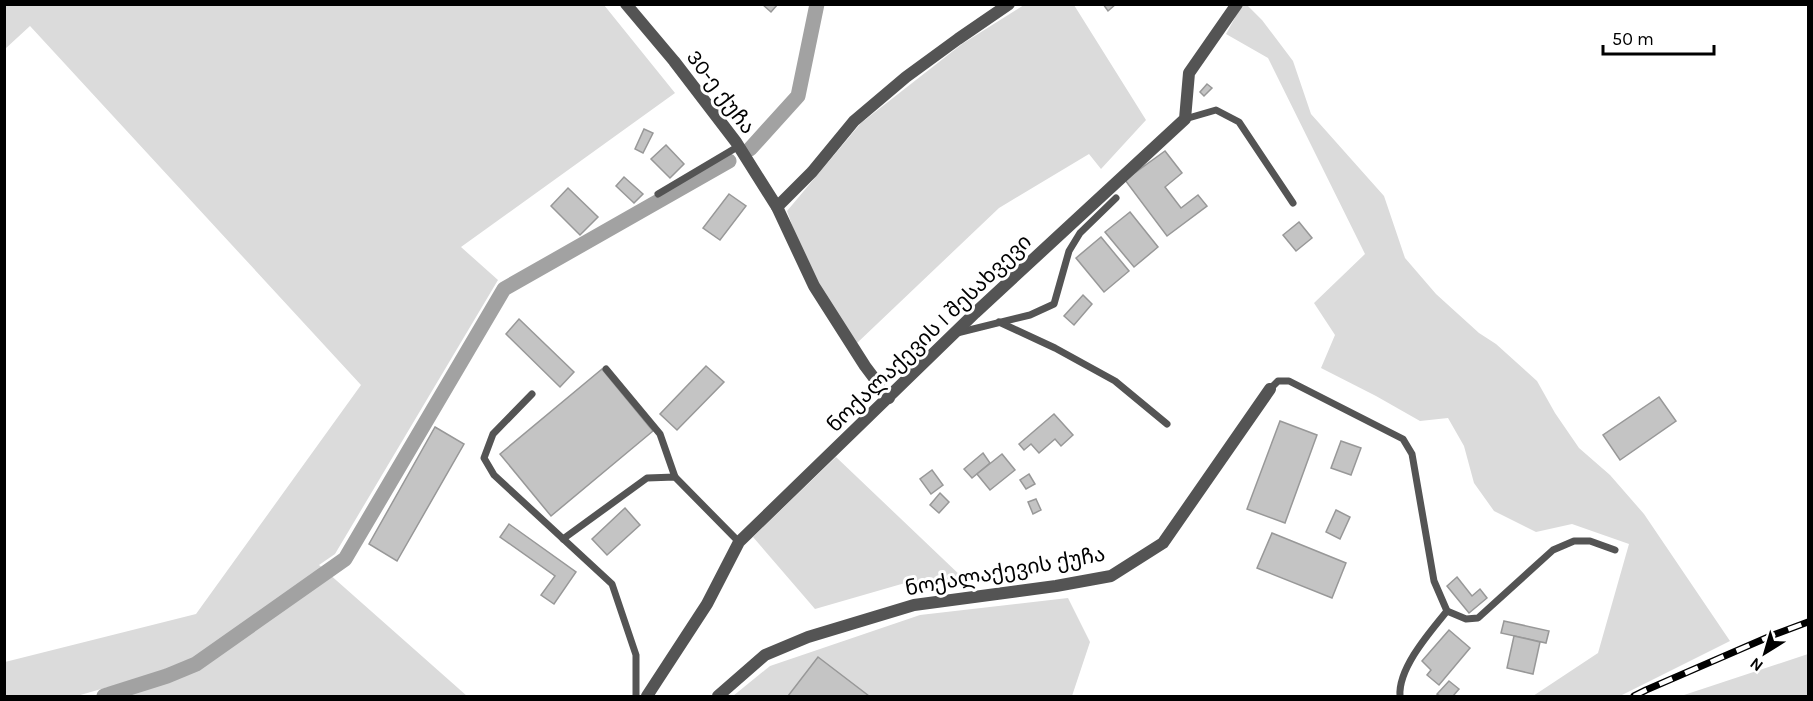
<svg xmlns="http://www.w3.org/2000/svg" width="1813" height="701" viewBox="0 0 1813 701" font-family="Karla,'Noto Sans Georgian',sans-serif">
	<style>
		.green { fill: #dbdbdb }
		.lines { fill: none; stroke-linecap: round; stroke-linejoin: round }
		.canal { stroke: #a2a2a2; stroke-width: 15 }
		.building { fill: #c4c4c4; stroke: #989898; stroke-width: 1.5 }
		.service { stroke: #545454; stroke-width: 7 }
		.minor { stroke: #545454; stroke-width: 12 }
		.rail-casing { stroke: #000; stroke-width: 7 }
		.rail { stroke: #fff; stroke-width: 4.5; stroke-dasharray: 14; stroke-linecap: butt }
		.labels { text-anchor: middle; stroke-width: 6; stroke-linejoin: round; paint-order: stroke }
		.street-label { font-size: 21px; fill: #000; stroke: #fff }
	</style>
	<rect width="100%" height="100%" fill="#fff"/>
	<g class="green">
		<polygon points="5,4 604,5 675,93 461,247 498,280 335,554 319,565 467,696 119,696 108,687 77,696 5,696 5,662 196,614 361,385 30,26 5,49"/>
		<polygon points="1024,5 1074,5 1146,120 1101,169 1089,154 999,208 856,344 812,281 787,211 861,123 962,44"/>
		<polygon points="1242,5 1247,5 1262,20 1293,61 1311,114 1384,196 1405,258 1436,294 1479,333 1496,344 1537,381 1555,413 1579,448 1610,475 1644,514 1730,641 1620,696 1533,696 1598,653 1629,544 1572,524 1536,532 1494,511 1474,483 1464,446 1448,418 1420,421 1376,396 1321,368 1335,335 1314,303 1365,254 1268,58 1226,34"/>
		<polygon points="836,457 963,578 905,583 815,609 753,537"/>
		<polygon points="1068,598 1090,642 1072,696 733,696 770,666 920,615"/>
		<polygon points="1808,654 1808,696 1681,696"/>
	</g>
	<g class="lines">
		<g class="canal">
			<polyline points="750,149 798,96 817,4"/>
			<polyline points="104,696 167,676 196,664 345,559 504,289 729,161"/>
		</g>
	</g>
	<g class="building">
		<polygon points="762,4 778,4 771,12"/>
		<polygon points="1103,4 1116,4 1108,11"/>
		<polygon points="1207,84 1212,88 1204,96 1200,92"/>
		<polygon points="644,129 653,133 643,153 635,149"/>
		<polygon points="666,145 684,164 670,178 651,159"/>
		<polygon points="1165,151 1182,173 1165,187 1181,208 1198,195 1207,206 1167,236 1125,180"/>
		<polygon points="624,177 643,194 634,203 616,186"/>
		<polygon points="568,188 598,217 580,235 551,206"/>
		<polygon points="729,194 746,206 720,240 703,228"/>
		<polygon points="1130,212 1158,247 1134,267 1105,232"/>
		<polygon points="1299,222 1312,238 1296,251 1283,235"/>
		<polygon points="1101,237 1129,271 1104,292 1076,258"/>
		<polygon points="1083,295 1092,304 1074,325 1064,316"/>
		<polygon points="519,319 574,372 560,387 506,334"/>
		<polygon points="706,366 724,382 677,430 660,414"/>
		<polygon points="602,369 653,431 551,516 500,454"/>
		<polygon points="1659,397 1676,421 1620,460 1603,435"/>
		<polygon points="1054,414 1073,435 1061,446 1055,439 1039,453 1031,444 1024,450 1019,444"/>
		<polygon points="1280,421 1317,435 1285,523 1247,509"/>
		<polygon points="435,427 464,444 397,561 369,544"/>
		<polygon points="1341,441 1361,448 1351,475 1331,468"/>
		<polygon points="983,453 990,463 972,478 964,469"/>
		<polygon points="1002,454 1015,470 990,490 977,474"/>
		<polygon points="932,470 943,485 931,494 920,479"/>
		<polygon points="1029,474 1035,484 1026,489 1020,480"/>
		<polygon points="940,493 949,502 939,513 930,505"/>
		<polygon points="1036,499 1041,510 1033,514 1028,502"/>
		<polygon points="625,508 640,525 607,555 592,539"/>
		<polygon points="1336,510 1350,517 1340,539 1326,532"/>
		<polygon points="509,524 576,572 554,604 541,595 555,576 500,537"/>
		<polygon points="1272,533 1346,563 1332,598 1257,568"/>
		<polygon points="1457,577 1472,596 1480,589 1487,598 1469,613 1447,586"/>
		<polygon points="1504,621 1549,631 1546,643 1501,633"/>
		<polygon points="1449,630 1470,648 1439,685 1427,675 1431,670 1422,661"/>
		<polygon points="1514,636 1540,642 1533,674 1507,668"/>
		<polygon points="818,657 869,696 788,696"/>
		<polygon points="1449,681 1459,689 1453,696 1440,696 1437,694"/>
	</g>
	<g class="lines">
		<g class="service">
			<polyline points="1185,119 1216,110 1239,122 1293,203"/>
			<polyline points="658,194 739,146"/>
			<polyline points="999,322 1055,348 1115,381 1167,424"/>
			<polyline points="957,333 1030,315 1054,304 1069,251 1080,233 1116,198"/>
			<polyline points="606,369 660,434 675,477"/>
			<polyline points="1270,389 1278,381 1289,381 1403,439 1412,454 1434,581 1447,611 1466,619 1478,618 1553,550 1574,541 1590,541 1615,550"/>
			<polyline points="532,394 493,434 484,458 494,475 612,584 636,655 636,696"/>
			<polyline points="563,539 647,478 675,477 739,542"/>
			<path d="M1400,696C1398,668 1430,632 1447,611"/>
		</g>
		<g class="minor">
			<polyline points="626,4 674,61 736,142 777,207 814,286 865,366 889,398"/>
			<polyline points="777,207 812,172 854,121 906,77 958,39 1009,4"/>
			<polyline points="647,696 707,604 739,542 975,313 1185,119 1189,73 1237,4"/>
			<polyline points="718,696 765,655 808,637 914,605 1056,586 1111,576 1163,543 1270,389"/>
		</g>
		<defs>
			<polyline id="rail" points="1634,696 1646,690 1773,635 1808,622"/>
		</defs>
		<use href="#rail" class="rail-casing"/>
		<use href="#rail" class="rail"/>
	</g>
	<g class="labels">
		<g class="street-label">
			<text transform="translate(721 92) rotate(53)" y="7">30-ე ქუჩა</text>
			<text transform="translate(929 333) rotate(-44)" y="7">ნოქალაქევის I შესახვევი</text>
			<text transform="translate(1005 571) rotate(-10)" y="7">ნოქალაქევის ქუჩა</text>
		</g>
	</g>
	<rect width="1813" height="701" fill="none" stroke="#000000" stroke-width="12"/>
	<g transform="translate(1765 653) rotate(217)" stroke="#ffffff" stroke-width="4.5" paint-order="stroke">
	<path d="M0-4.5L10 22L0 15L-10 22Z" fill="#000000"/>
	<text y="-9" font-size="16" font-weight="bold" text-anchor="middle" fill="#000000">N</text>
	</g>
	<path d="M1603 45v9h111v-9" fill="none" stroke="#000000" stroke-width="3"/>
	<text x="1612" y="45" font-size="18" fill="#000000" stroke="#ffffff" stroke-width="4.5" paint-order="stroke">50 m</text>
</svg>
